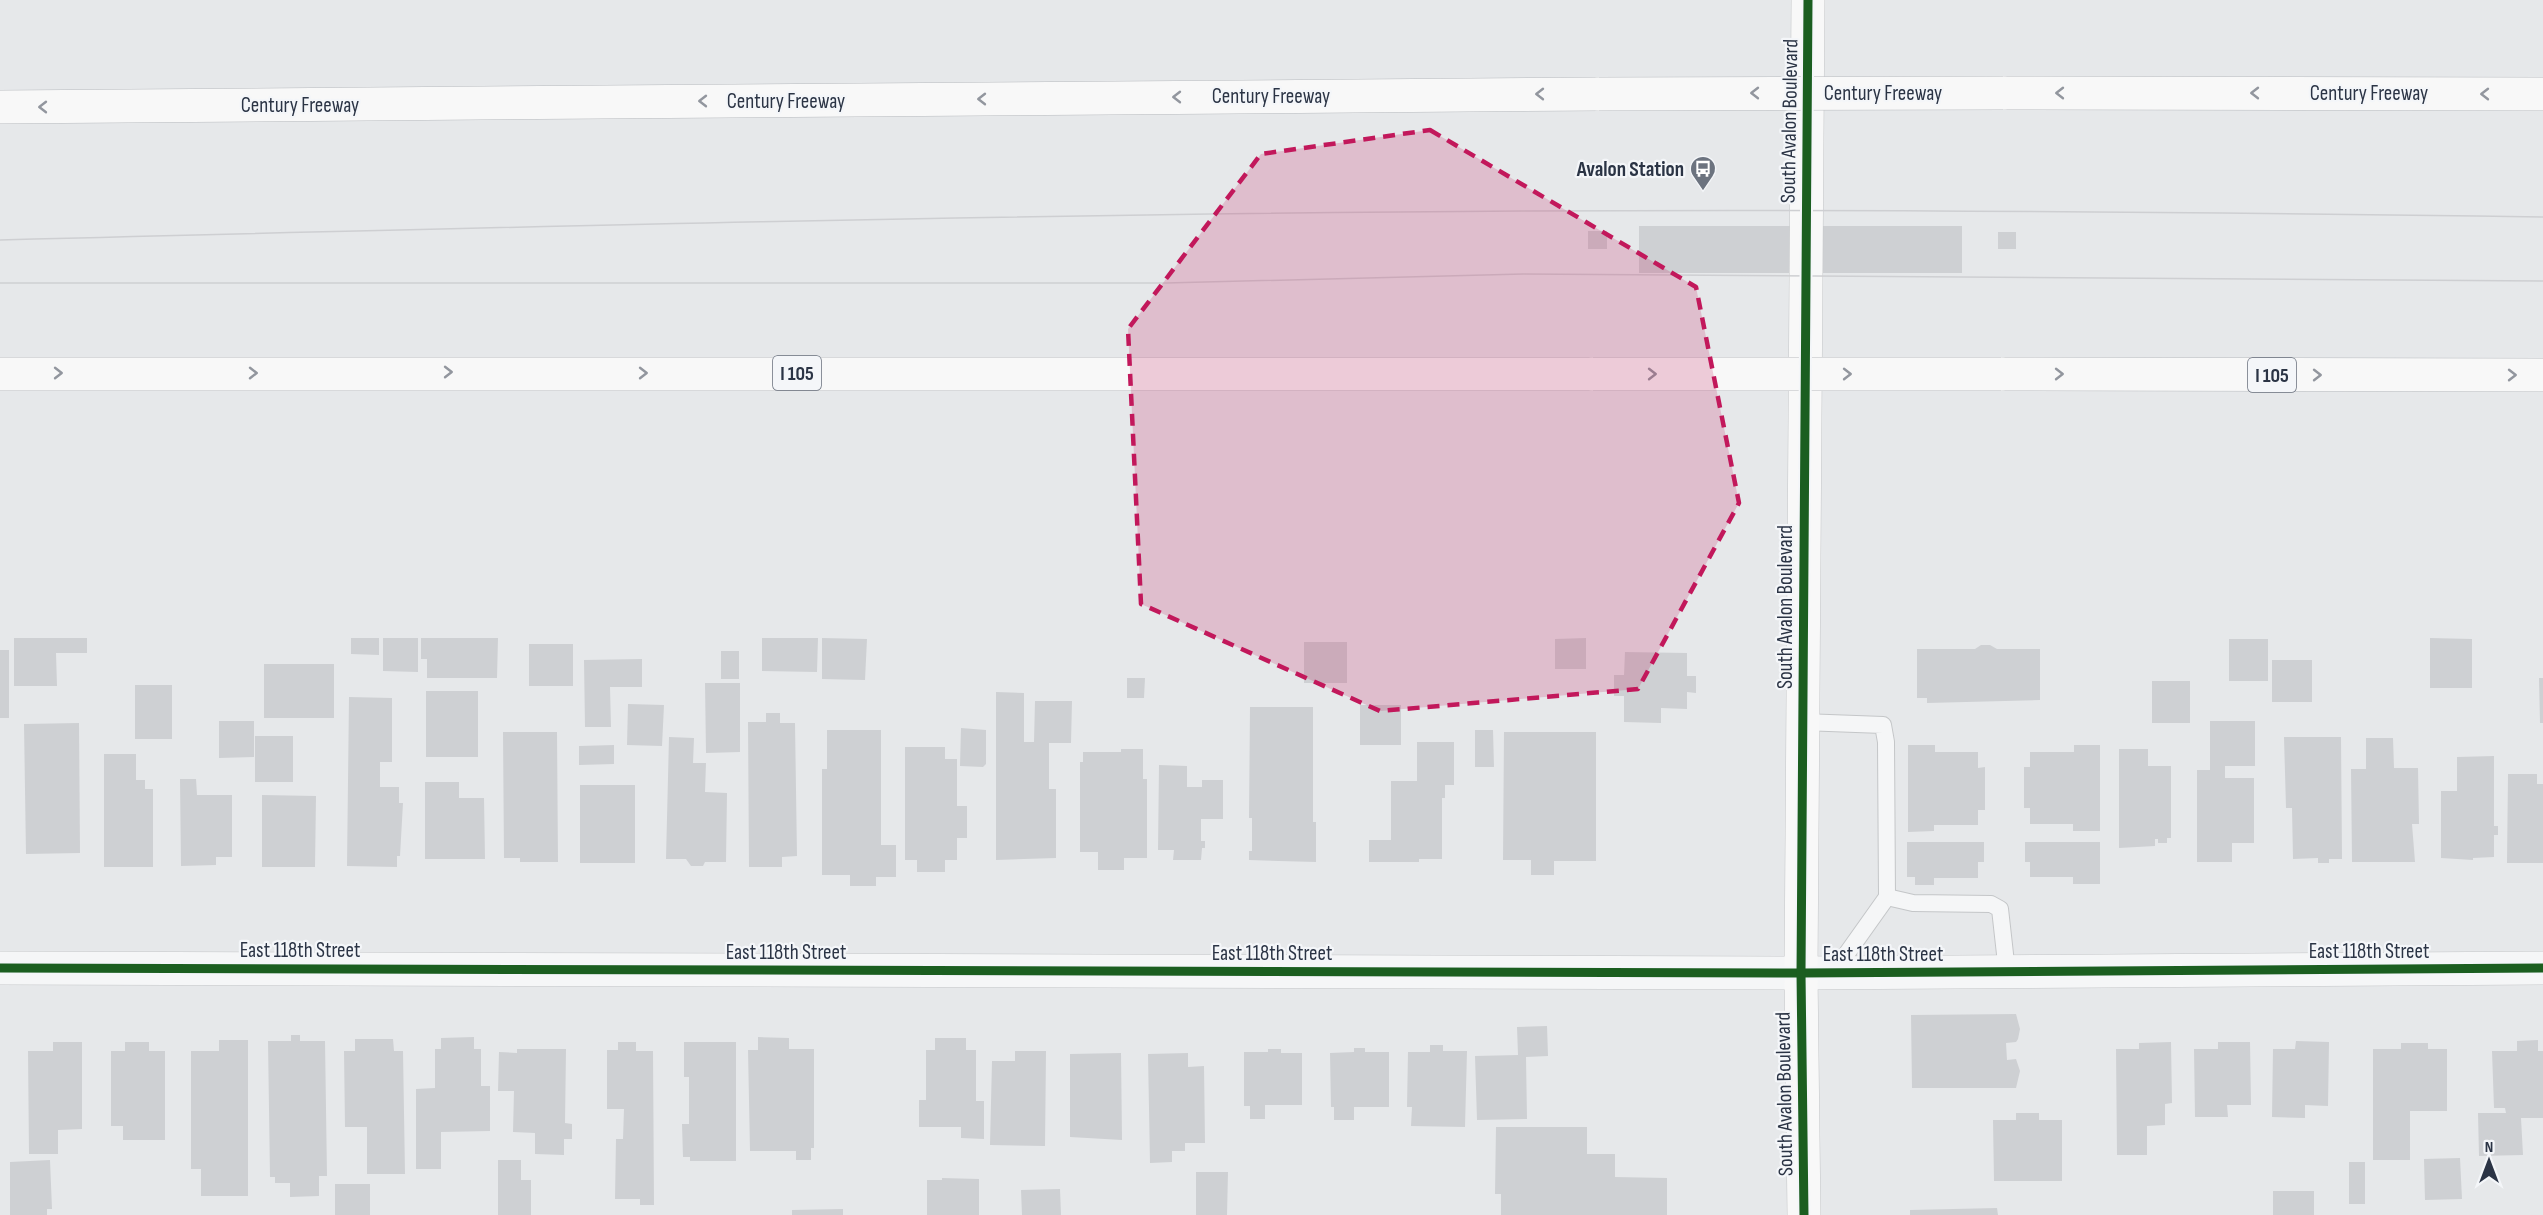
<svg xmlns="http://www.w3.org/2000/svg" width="2543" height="1215" viewBox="0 0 2543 1215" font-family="'Sofia Sans Condensed',sans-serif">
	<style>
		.building { fill: #ced0d3 }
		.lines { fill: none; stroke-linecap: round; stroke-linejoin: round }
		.lane-casing { stroke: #c4c6c8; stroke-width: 18 }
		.street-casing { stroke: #c4c6c8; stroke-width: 34 }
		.secondary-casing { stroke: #c4c6c8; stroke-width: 34 }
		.highway-casing { stroke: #b8bbbf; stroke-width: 34 }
		.lane { stroke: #f5f6f7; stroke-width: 16 }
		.street { stroke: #f5f6f7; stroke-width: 33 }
		.secondary { stroke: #f8f8f8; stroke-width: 33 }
		.highway { stroke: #f8f8f8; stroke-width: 33 }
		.tram { stroke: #cecfd2; stroke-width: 1.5 }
		.highway-bridge-casing { stroke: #b8bbbf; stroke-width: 34; stroke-linecap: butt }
		.highway-bridge { stroke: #f8f8f8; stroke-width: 33 }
		.cycleway-casing { stroke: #f4f6f9; stroke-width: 13 }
		.cycleway { stroke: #1b5e20; stroke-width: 9 }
		.oneway { stroke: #92969e }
		.marked { fill: #c2185b; fill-opacity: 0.2; stroke: #c2185b; stroke-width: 4.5; stroke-dasharray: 12 8; stroke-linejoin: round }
		.labels { text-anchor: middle; stroke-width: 4.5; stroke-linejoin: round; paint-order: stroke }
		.shield { fill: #f4f6f9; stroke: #676e7b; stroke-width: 1.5 }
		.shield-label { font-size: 20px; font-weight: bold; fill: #2b3445 }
		.street-label { font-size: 21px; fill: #2b3445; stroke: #f4f6f9 }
		.poi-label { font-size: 21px; font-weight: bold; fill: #2b3445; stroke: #f4f6f9; text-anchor: end }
	</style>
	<rect width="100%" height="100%" fill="#e6e8ea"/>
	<g class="building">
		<rect x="1639" y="226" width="323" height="47"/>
		<rect x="1588" y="231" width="19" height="18"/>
		<rect x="1998" y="232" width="18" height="17"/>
		<polygon points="14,638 87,638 87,653 56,653 57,686 14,686"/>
		<polygon points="351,638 379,638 379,655 351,654"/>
		<polygon points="383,638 418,638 418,672 383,671"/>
		<polygon points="421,638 498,638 497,678 427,678 427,659 421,659"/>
		<polygon points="762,638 818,638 817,672 762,671"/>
		<polygon points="822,638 867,639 865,680 822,679"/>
		<polygon points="1586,638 1586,669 1555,669 1555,639"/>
		<polygon points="2430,638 2472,639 2472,688 2430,688"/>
		<rect x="2229" y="639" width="39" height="42"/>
		<rect x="1304" y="642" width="43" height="41"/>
		<rect x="529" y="644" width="44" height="42"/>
		<polygon points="1981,645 1990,645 1997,649 2040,649 2040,700 1927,703 1927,698 1917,698 1917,649 1975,649"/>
		<rect x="0" y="650" width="9" height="68"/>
		<rect x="721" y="651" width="18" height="28"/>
		<polygon points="1625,652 1687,653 1687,676 1696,676 1696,693 1687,692 1687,709 1661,708 1661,723 1624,722 1624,696 1614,696 1614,675 1624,675"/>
		<polygon points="642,659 642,687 610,687 611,727 585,727 584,660"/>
		<rect x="2272" y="660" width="40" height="42"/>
		<rect x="264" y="664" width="70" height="54"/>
		<polygon points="1127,678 1145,678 1144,698 1127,698"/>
		<polygon points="2539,678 2543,678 2543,723 2540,723"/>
		<rect x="2152" y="681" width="38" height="42"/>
		<polygon points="705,683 740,683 740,752 706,753"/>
		<rect x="135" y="685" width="37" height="54"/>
		<rect x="426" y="691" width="52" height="66"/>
		<polygon points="996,692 1024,693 1024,742 1034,742 1035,701 1072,701 1071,743 1049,743 1049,789 1056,789 1056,858 996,860"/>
		<polygon points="349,697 392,698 392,762 380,762 380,787 399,787 399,803 403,803 400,856 397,856 397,867 347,866"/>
		<polygon points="628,704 664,705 662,746 627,745"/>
		<rect x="1360" y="705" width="41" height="40"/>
		<polygon points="1250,707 1313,707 1313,822 1316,822 1316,862 1249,860 1249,851 1252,851 1252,818 1249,818"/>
		<polygon points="766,713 780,713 780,723 795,723 797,856 782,857 782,867 749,867 748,722 766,722"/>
		<polygon points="219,721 254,721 254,757 219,758"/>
		<polygon points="2210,721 2255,721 2255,766 2225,766 2225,778 2254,778 2254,843 2232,843 2232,862 2197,862 2197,770 2210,770"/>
		<polygon points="79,723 80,853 26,854 24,724"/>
		<polygon points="961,728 986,730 986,764 983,767 960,766"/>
		<polygon points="827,730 881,730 881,845 896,845 896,877 876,877 876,886 850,886 850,875 822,875 822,769 827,769"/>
		<polygon points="1475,730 1493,730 1494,767 1475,767"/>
		<polygon points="503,732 557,732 558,862 520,862 520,858 504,858"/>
		<polygon points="1504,732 1596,732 1596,861 1554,861 1554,875 1531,875 1531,860 1503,860"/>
		<rect x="255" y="736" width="38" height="46"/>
		<polygon points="669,737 694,738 693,763 706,763 705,792 727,793 726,862 705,862 703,866 691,866 686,859 666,859"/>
		<polygon points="2284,737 2341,737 2342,859 2329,859 2329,863 2318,863 2318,858 2293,859 2292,808 2286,808"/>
		<polygon points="2366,738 2393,738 2394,768 2418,768 2419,824 2412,824 2415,862 2352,862 2351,769 2366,769"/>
		<polygon points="1417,742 1454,742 1454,785 1445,785 1445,798 1442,798 1442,859 1419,859 1419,862 1369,862 1369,840 1391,840 1391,781 1417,781"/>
		<polygon points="614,745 614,764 579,765 579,746"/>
		<polygon points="1908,745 1935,745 1935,752 1978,752 1978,768 1985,767 1985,810 1978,810 1978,825 1934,825 1934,831 1908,832"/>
		<polygon points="2074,745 2100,745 2100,831 2073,831 2073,824 2030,824 2030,808 2024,808 2024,767 2030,767 2030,752 2074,752"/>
		<polygon points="905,747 945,747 945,759 957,759 957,806 967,806 967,838 957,838 957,860 945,860 945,872 917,872 917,860 905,860"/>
		<polygon points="1121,749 1143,749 1143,779 1147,779 1147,858 1124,858 1124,870 1098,870 1098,852 1080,852 1080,762 1083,762 1083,752 1121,752"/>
		<polygon points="2119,749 2148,749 2148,766 2171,766 2171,838 2167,838 2167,843 2158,843 2158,839 2155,839 2155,846 2119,848"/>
		<polygon points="104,754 136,754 136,780 145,780 145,789 153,789 153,867 104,867"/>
		<polygon points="2494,756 2494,826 2498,826 2498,835 2494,835 2494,857 2473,858 2473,860 2441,858 2441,791 2457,791 2457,757"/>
		<polygon points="1159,765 1187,766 1187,787 1202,787 1202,780 1223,780 1223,819 1201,819 1201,841 1205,841 1205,848 1202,848 1201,860 1173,860 1174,850 1158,850"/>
		<polygon points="2508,774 2537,774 2537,784 2543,784 2543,863 2507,863"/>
		<polygon points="180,779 196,779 197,795 232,795 232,857 216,857 216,865 181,866"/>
		<polygon points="425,782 459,782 459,798 484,798 485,859 425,859"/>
		<rect x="580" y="785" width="55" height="78"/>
		<polygon points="262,795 316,796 315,867 262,867"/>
		<polygon points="1907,842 1984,842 1984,862 1978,862 1978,878 1934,878 1934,885 1915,885 1915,877 1907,877"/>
		<polygon points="2025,842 2100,842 2100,884 2073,884 2073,877 2030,877 2030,862 2025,862"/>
		<polygon points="2016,1014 2020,1029 2018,1039 2016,1042 2006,1043 2007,1060 2016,1059 2020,1071 2016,1088 1912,1088 1911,1015"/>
		<polygon points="1547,1026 1548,1056 1526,1057 1527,1119 1477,1120 1475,1056 1518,1055 1517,1027"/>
		<polygon points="291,1035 300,1035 300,1041 325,1041 327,1176 319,1176 319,1196 290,1197 290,1183 275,1183 275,1177 270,1177 268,1041 291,1041"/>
		<polygon points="474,1037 474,1049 481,1049 481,1086 490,1086 490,1131 441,1132 441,1169 416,1169 416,1089 435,1088 435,1049 441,1049 441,1038"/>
		<polygon points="758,1037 789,1038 789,1049 814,1049 814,1148 811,1148 811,1160 796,1160 796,1151 750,1151 748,1050 758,1050"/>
		<polygon points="935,1038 966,1038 966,1050 976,1050 976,1101 984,1101 984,1139 961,1138 961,1127 919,1127 919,1100 926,1100 926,1050 935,1050"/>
		<polygon points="355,1039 393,1039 394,1051 403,1051 405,1174 367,1174 367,1127 345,1127 344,1051 355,1051"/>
		<polygon points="219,1040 248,1040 248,1196 201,1196 201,1169 191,1169 191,1051 219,1051"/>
		<polygon points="2538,1040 2538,1051 2543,1051 2543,1118 2521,1118 2523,1155 2479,1156 2478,1113 2506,1113 2505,1108 2494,1108 2492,1051 2517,1051 2517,1041"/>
		<polygon points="2296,1041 2329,1042 2328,1106 2305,1105 2305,1118 2272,1117 2273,1049 2295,1049"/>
		<polygon points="53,1042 82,1042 82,1129 58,1130 58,1154 29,1154 28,1051 53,1051"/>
		<polygon points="125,1042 149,1042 149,1051 165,1051 165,1140 123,1140 123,1126 111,1126 111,1051 125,1051"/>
		<polygon points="618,1042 636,1042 636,1051 653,1051 654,1205 640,1205 640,1199 615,1199 616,1139 623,1139 624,1109 607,1109 607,1050 618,1050"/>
		<polygon points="684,1042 736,1042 736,1161 690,1161 690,1157 683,1157 682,1124 689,1124 689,1077 684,1077"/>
		<polygon points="2171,1042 2172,1103 2165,1104 2165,1125 2147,1126 2147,1155 2117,1155 2116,1049 2139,1049 2139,1043"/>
		<polygon points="2218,1042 2250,1042 2251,1105 2227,1105 2228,1117 2195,1117 2194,1049 2218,1049"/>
		<polygon points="2401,1043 2428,1043 2428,1049 2447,1049 2447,1111 2410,1111 2410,1160 2373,1160 2373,1049 2401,1049"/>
		<polygon points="1430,1045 1443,1045 1443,1051 1467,1051 1465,1127 1411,1126 1412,1107 1407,1107 1408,1052 1430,1052"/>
		<polygon points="1354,1048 1365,1048 1365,1052 1389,1052 1389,1107 1354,1107 1354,1120 1334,1120 1334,1107 1331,1107 1330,1053 1354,1052"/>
		<polygon points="517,1049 566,1049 565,1123 572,1124 572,1139 564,1139 564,1155 535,1154 535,1133 513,1132 514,1091 498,1091 499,1052 517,1053"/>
		<polygon points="1268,1049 1281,1049 1281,1053 1302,1053 1302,1105 1265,1105 1265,1119 1250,1119 1250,1106 1244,1106 1244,1052 1268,1052"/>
		<polygon points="1015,1051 1046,1051 1045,1146 990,1145 992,1061 1015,1061"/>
		<polygon points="1121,1053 1122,1140 1070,1137 1070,1054"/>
		<polygon points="1188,1053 1188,1067 1204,1066 1205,1143 1185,1143 1185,1151 1172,1151 1172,1162 1150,1163 1148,1054"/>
		<polygon points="2016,1113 2039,1113 2039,1120 2062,1120 2062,1181 1994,1181 1993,1120 2016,1120"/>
		<polygon points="1496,1127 1587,1127 1587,1154 1615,1154 1615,1177 1667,1178 1667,1215 1501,1215 1501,1194 1495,1194"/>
		<polygon points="2460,1158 2462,1199 2425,1200 2424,1159"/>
		<polygon points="50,1160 52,1209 47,1209 47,1215 10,1215 10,1162"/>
		<polygon points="498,1160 521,1160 521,1180 531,1180 531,1215 498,1215"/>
		<rect x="2349" y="1162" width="16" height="42"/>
		<polygon points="1196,1172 1228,1172 1227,1215 1196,1215"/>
		<polygon points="942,1178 979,1179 979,1215 927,1215 927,1180 942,1180"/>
		<rect x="335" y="1184" width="35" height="31"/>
		<polygon points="1060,1189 1061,1215 1022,1215 1021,1190"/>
		<rect x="2273" y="1191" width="41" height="24"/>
		<polygon points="1997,1208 1998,1215 1910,1215 1910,1210"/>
		<polygon points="843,1209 843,1215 792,1215 792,1210"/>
	</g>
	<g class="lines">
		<defs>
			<g id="lane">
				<polyline points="1802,722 1883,725 1886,742 1887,897"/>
				<polyline points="1833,973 1887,897 1913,903 1991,904 2000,909 2007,972"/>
			</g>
			<polyline id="street" points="0,968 1801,973 2543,968"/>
			<polyline id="secondary" points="1804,1215 1801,973 1808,0"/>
			<g id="highway">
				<polyline points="2003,93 2543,94"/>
				<polyline points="0,107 1599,94"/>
				<polyline points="0,374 1593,374"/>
				<polyline points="2001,374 2543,375"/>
			</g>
		</defs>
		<use href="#lane" class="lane-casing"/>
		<use href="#street" class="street-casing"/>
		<use href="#secondary" class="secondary-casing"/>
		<use href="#highway" class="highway-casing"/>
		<use href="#lane" class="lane"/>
		<use href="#street" class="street"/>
		<use href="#secondary" class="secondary"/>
		<use href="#highway" class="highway"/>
		<g class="tram">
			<path d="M0,240C507,227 1014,214 1521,211C1861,209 2202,212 2543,217"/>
			<polyline points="0,283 1166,283 1523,274 2543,281"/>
		</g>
		<defs>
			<g id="highway-bridge">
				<polyline points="1599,94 2003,93"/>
				<polyline points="1593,374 2001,374"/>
			</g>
		</defs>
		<use href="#highway-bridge" class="highway-bridge-casing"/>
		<use href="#highway-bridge" class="highway-bridge"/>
		<defs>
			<g id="cycleway">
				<polyline points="0,968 1801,973 2543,968"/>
				<polyline points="1804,1215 1801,973 1808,0"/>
			</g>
		</defs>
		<use href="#cycleway" class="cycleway-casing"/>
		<use href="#cycleway" class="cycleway"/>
	</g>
	<defs><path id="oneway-chevron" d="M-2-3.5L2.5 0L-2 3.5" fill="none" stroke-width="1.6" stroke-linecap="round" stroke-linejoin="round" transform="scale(1.5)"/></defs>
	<g class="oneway">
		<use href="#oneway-chevron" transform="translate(1755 93) rotate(180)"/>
		<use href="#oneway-chevron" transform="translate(2060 93) rotate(180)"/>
		<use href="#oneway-chevron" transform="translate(2255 93) rotate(180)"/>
		<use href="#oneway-chevron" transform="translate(1540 94) rotate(180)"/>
		<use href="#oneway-chevron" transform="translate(2485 94) rotate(-180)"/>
		<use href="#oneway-chevron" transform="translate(1177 97) rotate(180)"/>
		<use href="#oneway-chevron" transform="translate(982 99) rotate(180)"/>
		<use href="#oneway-chevron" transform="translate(703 101) rotate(180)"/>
		<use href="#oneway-chevron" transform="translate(43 107) rotate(180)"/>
		<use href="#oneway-chevron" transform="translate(448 372)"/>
		<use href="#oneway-chevron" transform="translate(58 373)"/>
		<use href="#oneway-chevron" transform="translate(253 373)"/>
		<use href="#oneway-chevron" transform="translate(643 373)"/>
		<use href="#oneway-chevron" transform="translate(1652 374)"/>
		<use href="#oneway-chevron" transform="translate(1847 374)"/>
		<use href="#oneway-chevron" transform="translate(2059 374)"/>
		<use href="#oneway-chevron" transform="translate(2317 375)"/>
		<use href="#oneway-chevron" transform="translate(2512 375)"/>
	</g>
	<path class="marked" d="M1430,130L1696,287L1739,503L1638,689L1380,711L1141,604L1128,329L1261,154Z"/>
	<defs>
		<symbol id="bus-pin" viewBox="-11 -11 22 30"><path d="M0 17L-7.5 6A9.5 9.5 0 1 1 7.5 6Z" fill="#6c737f" stroke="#f4f6f9"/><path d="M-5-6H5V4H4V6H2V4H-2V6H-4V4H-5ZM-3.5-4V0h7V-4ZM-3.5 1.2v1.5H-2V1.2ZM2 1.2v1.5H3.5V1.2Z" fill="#fff"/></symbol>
	</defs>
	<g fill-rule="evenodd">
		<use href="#bus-pin" x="1688" y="154" width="30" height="40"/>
	</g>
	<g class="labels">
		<g class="shield">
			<rect x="773" y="356" width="48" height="34" rx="4.5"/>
			<rect x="2248" y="358" width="48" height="34" rx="4.5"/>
		</g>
		<g class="shield-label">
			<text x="797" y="380">I 105</text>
			<text x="2272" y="382">I 105</text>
		</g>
		<g class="street-label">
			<text x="1883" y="100">Century Freeway</text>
			<text x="2369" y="100">Century Freeway</text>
			<text x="1271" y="103">Century Freeway</text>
			<text x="786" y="108">Century Freeway</text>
			<text x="300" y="112">Century Freeway</text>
			<text transform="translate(1789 121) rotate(-89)" y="7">South Avalon Boulevard</text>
			<text transform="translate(1785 607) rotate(-90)" y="7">South Avalon Boulevard</text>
			<text x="300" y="957">East 118th Street</text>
			<text x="2369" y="958">East 118th Street</text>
			<text x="786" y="959">East 118th Street</text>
			<text x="1272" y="960">East 118th Street</text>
			<text x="1883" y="961">East 118th Street</text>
			<text transform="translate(1784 1094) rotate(-91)" y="7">South Avalon Boulevard</text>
		</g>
		<g class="poi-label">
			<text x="1684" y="176">Avalon Station</text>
		</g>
	</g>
	<g transform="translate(2489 1161)" stroke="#f4f6f9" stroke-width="4.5" paint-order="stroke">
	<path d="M0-4.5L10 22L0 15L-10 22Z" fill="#2b3445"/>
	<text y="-9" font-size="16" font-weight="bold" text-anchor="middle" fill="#2b3445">N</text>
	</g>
</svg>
